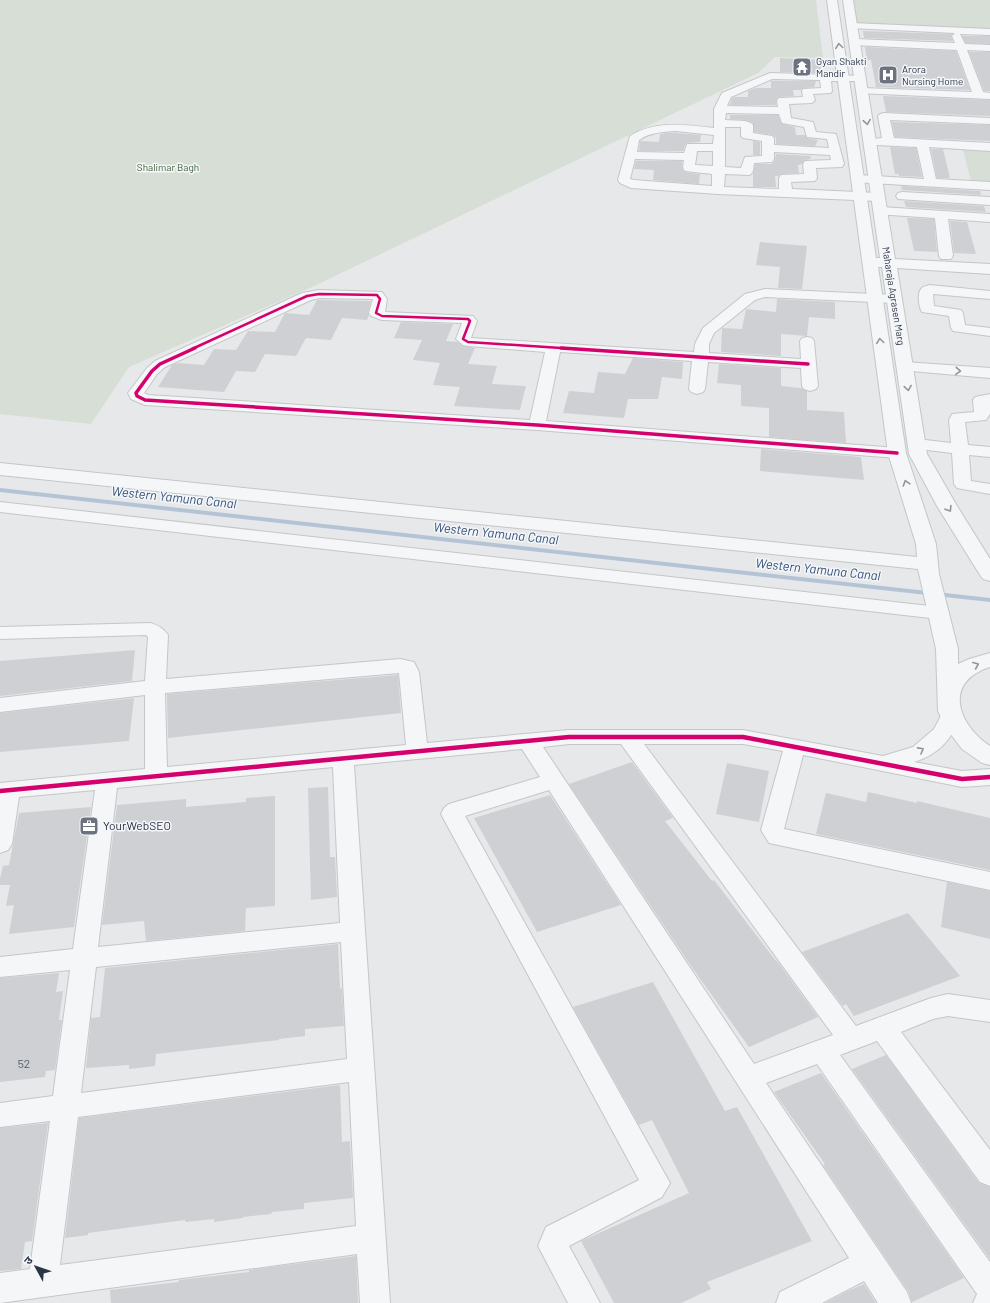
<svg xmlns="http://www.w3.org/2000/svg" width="990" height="1303" viewBox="0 0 990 1303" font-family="Barlow,'Noto Sans Devanagari',sans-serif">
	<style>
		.green { fill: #d6ded6 }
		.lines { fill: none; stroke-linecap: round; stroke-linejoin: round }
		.stream { fill: #b4c4d5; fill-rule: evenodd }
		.building { fill: #ced0d3 }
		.minor-casing { stroke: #c4c6c8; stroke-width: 2 }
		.tertiary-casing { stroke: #c4c6c8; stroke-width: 2 }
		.minor { fill: #f5f6f7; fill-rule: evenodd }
		.tertiary { fill: #f5f6f7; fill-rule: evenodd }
		.cycleway-far2-casing { stroke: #f4f6f9; stroke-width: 4 }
		.cycleway-far1-casing { stroke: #f4f6f9; stroke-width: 5.5 }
		.cycleway-casing { stroke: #f4f6f9; stroke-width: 7 }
		.cycleway-far2 { stroke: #d6006c; stroke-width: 2.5 }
		.cycleway-far1 { stroke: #d6006c; stroke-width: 3.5 }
		.cycleway { stroke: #d6006c; stroke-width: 4.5 }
		.oneway { stroke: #90959e }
		.labels { text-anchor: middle; stroke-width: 3; stroke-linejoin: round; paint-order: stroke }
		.far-poi-label { font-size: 10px; fill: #2b3445; stroke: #f4f6f9; text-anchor: start }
		.far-park-label { font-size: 10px; fill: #3f6138; stroke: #f4f6f9 }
		.far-street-label { font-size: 10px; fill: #2b3445; stroke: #f4f6f9 }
		.poi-label { font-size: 12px; fill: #2b3445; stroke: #f4f6f9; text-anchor: start }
		.near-number-label { font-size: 12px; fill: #545c69 }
		.water-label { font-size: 13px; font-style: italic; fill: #34527a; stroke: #f4f6f9 }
	</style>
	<rect width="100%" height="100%" fill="#e6e8ea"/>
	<g class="green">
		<polygon points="0,0 816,0 823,58 775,57 758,73 312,287 129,367 91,424 0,414"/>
		<polygon points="853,0 990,0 990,31 857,26"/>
		<polygon points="963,150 990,151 990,182 971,181"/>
	</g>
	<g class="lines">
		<polygon class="stream" points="0,488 990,598 990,602 0,492"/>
	</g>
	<g class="building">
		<polygon points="863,31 952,34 951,37 953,41 864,38"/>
		<polygon points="962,36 990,36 990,44 966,43"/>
		<polygon points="865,47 956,51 970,90 876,87 871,60 867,60"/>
		<polygon points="969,52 990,52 990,91 984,91"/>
		<polygon points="780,58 824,60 819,73 780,72"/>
		<polygon points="771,81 816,81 814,87 803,88 801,90 793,90 794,96 778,97 776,100 776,105 730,105 732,98 736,97 748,97 748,91 756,88 771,88"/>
		<polygon points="883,96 990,100 990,116 886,112"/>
		<polygon points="730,115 778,115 782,124 795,127 796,135 805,135 807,138 818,140 815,146 776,144 776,138 773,135 754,132 754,125 752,122 745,120 730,119"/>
		<polygon points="892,122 990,125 990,141 895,137"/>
		<polygon points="666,133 676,133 701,135 700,142 686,143 683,151 639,151 640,141 659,142 660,134"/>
		<polygon points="753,141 760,142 760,155 753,155"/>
		<polygon points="890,147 916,148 922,177 899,176 899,174 895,174"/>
		<polygon points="931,149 943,149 950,178 937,178"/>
		<polygon points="776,154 811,156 810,159 805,160 802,164 798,165 799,173 781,174 779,176 775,176 776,187 753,187 753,173 755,164 772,164 775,160"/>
		<polygon points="636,161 682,161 682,168 684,172 700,174 699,184 653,180 654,170 634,169"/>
		<polygon points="901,186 980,191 981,195 902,190"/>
		<polygon points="904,201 984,206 986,212 906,207"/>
		<polygon points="907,218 934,219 937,252 914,251"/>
		<polygon points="950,221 967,222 976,254 954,253"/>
		<polygon points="760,242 807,246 802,289 778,288 780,267 756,265"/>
		<polygon points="777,299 835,302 835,319 809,317 807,336 781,334 781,356 721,352 722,328 742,329 746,309 776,312"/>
		<polygon points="317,300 371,301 368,313 369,315 367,320 342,318 331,340 306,338 296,356 265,354 255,372 236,371 224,392 158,387 172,365 178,363 204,365 214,349 236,350 248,331 275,332 285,313 309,315"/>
		<polygon points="401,322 453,324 446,341 458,342 463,346 475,348 468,364 497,366 492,384 526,386 520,410 454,406 460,387 433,385 440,363 413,360 422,340 394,338"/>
		<polygon points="633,358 683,362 682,379 662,377 658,399 628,399 624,418 563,413 569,391 594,393 598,372 625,374"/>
		<polygon points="719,364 781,368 781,386 801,388 807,391 807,410 844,412 846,443 769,437 769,408 741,406 741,385 717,383"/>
		<polygon points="761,449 861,457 864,480 760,471"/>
		<polygon points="135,650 132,681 0,696 0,661"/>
		<polygon points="398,675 401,713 168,738 167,694"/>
		<polygon points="134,698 129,741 0,752 0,713"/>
		<polygon points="632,762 673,818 665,821 712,881 714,880 776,961 777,961 818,1017 749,1047 693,969 569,784"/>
		<polygon points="727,763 769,771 759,822 716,814"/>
		<polygon points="328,787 330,857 335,857 337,897 311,900 308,788"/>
		<polygon points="868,792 917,803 917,801 990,818 990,870 816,834 826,793 866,802"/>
		<polygon points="550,795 621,905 537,932 474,818"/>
		<polygon points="275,796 275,906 246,908 245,931 146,941 144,921 102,925 117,805 186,799 186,807 246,802 246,798"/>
		<polygon points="91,807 74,927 9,934 14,905 6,906 10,885 0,885 0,879 3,866 9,865 19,813"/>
		<polygon points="947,882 990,891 990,939 941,927"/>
		<polygon points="908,913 960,976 854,1016 846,1004 843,1006 802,952"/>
		<polygon points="338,944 340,989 342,988 344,1026 305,1029 305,1036 279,1039 279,1040 156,1054 155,1066 129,1069 129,1065 86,1068 91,1018 100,1017 105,968"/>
		<polygon points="59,973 56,992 63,991 59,1020 62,1020 55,1070 46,1071 45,1077 0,1082 0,978"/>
		<polygon points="653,982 725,1111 737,1107 812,1241 707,1282 711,1289 681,1303 614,1303 581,1241 689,1193 652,1120 639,1125 573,1007"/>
		<polygon points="886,1055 979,1183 990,1187 990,1259 852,1069"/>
		<polygon points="821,1073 962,1275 964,1278 912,1302 908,1291 823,1165 825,1164 774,1092"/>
		<polygon points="340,1085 342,1142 350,1141 353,1198 304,1203 304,1209 272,1212 271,1214 243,1217 243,1218 214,1222 214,1219 185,1222 185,1220 88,1233 88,1235 65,1238 79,1118"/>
		<polygon points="48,1123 32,1241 25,1242 21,1269 0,1271 0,1128"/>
		<polygon points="356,1256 358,1303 111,1303 110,1290 179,1282 179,1280 249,1272 249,1270"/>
		<polygon points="864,1284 876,1303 825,1303 846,1292"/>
	</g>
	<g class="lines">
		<defs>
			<g id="minor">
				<polygon points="852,23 990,29 990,35 960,34 965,44 990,45 990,51 967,50 983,92 990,93 990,99 858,93 857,91 858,89 862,88 972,92 957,50 854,45 849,42 854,39 955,43 952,36 955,33 849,28 847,26"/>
				<path d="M770,73L864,76L865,78L860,81H831L832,91L831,93L813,94L815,100L812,103L789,104L791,118L813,122L816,132L836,134L844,164L842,167L816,168L817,178L815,181L791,182L792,189L878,193L882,194L884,197L882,200L878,201L718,194L631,188L620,183L618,180L630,136C656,120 685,125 714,128V109L722,93ZM772,79L820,80L821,88L803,89L802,91L803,97L779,98L777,100L778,107L727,106L731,97ZM726,113L779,114L782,123L804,127L807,137L827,139L829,148L774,145V138L772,136L753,133V125L751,123L745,121L725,120ZM725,127H741V136L743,138L762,141V156L745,157L741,168L725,167ZM676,131L714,135L713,144H687L684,153L637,152L639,140C651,132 662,132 676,131ZM697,151H713V166L695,165ZM774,152L830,155L831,160L805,161L803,164L804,174L781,175L779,178V189L724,187L725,174L750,175L753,171L754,163L772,162L774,159ZM635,159L684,160L683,168L685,171L712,174V186L634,180L630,179Z"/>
				<polygon points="884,113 990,118 990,124 890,120 894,138 990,143 990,151 929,147 936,179 990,182 990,190 854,182 852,179 854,176 858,175 924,179 917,147 876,145 872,143 870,141 872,139 882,138 878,116 880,114"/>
				<polygon points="902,192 990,197 990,205 898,199 896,196 898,193"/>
				<polygon points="881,207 990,214 990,222 948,219 953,256 951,259 941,259 939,256 935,218 876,214 875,211 876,208"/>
				<path d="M930,285L990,291V299L933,294L934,306L961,310L963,313L965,325L990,328V336L953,331L951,328L949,316L922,312C919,308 917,293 921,289C923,286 927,286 930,285Z"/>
				<path d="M765,289L895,295L900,296L902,299L900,302L895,303L765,297L755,300L714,333L709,344V353L801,359L800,341L802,338L807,337L812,338L814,341L818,386L816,389L810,391L804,389L802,386L801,368L708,362L705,389L703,392L697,394L691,392L689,389L692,361L560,352L546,421L897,448L903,449L905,453L903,457L897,458L537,430L145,405L131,399L128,393L147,368L155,361L302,293L319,290L382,292L387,299L385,312L473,316L477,321L471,338L694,352L695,344L703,328L745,294ZM319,298L373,299L369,313L371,316L382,320L462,323L456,339L463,345L468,346L545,352L530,420L148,395L144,393L157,374L165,367L311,300Z"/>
				<polygon points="905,362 990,368 990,378 900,370 897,367 900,364"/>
				<polygon points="990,394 990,414 986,420 965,422 968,445 990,447 990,457 969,455 971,481 990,484 990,494 957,488 954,484 952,453 911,448 909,444 911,440 917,439 951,443 949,420 952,414 974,412 973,400 975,397"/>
				<polygon points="0,502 939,607 946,609 949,613 946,617 939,619 0,512"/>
				<path d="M150,623C158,625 163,628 168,635L166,679L400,659L414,662L419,672L427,743L569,730H743L883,756L913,747L934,729L943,712L950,710L957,712L961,717C950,741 939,754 914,762L962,771L990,769V785L962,787L803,755L784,829L990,872V890L769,843L761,830L783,751L743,744H644L856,1026L931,998L948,994L990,1000V1022L948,1016L933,1019L901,1032L990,1150V1186L980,1182L877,1041L840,1055L990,1262V1303H973L977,1294L817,1064L766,1083L907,1292L911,1303H878L864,1281L822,1303H776L780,1292L849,1258L549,790L465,816L670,1183L662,1197L569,1246L600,1303H568L538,1246L546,1227L639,1180L441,814L444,808L449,804L540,777L522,749L354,765L390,1303H360L357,1254L0,1303V1273L30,1269L50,1121L0,1127V1103L53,1096L70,970L0,977V957L73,949L95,790L19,797L12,844L8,850L0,853V783L145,769V695L0,712V698L145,681L148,637L146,635L0,639V627ZM399,673L406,745L167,767L165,693ZM569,744H621L833,1035L754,1064L543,747ZM333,767L340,923L98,947L117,788ZM341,942L347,1059L81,1093L96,967ZM349,1082L356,1226L60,1265L78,1117Z"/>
			</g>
			<path id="tertiary" d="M827,0H837L876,258H880L843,0H853L895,259L990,264V274L897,268L927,454L957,506L990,559V581L983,579L980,575L937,506L909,454L882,267H878L906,453L936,544L939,574L958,649V664L969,659L990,653V667C943,682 957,724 990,746V765L982,763L962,749L946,728L938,711L936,649L918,569L0,475V463L917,557L916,544L888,453Z"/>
		</defs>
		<use href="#minor" class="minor-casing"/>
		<use href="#tertiary" class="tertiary-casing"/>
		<use href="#minor" class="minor"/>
		<use href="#tertiary" class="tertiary"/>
		<defs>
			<polyline id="cycleway-far2" points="192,349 307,296 319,294 377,295 380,299 376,313 382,316 468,319 470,321 463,339 468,342 576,349"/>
			<g id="cycleway-far1">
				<polyline points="195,348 160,364 152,371 136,393 137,396 145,400 537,425 897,453"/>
				<polyline points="561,348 808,364"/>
			</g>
			<polyline id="cycleway" points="0,791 569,737 743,737 962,779 990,777"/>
		</defs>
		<use href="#cycleway-far2" class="cycleway-far2-casing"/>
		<use href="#cycleway-far1" class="cycleway-far1-casing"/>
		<use href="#cycleway" class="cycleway-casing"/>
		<use href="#cycleway-far2" class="cycleway-far2"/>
		<use href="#cycleway-far1" class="cycleway-far1"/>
		<use href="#cycleway" class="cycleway"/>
	</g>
	<defs><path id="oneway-chevron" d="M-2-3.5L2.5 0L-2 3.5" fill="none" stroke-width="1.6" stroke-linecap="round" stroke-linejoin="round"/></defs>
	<g class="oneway">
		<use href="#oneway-chevron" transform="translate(839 46) rotate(-98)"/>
		<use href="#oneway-chevron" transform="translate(867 122) rotate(81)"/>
		<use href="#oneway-chevron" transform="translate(880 341) rotate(-98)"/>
		<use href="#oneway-chevron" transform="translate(958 371) rotate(4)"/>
		<use href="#oneway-chevron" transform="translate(908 388) rotate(81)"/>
		<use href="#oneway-chevron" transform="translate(906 483) rotate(-108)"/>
		<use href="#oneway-chevron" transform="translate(949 509) rotate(58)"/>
		<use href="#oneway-chevron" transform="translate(976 665) rotate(-23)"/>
		<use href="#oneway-chevron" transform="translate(921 750) rotate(-29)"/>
	</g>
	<defs>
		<symbol id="temple-square" viewBox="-11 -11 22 22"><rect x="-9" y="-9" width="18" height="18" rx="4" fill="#6c737f" stroke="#f4f6f9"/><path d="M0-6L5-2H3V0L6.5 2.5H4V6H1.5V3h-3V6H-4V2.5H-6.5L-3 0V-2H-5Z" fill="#fff"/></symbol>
		<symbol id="hospital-square" viewBox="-11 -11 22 22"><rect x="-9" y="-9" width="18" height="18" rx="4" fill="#6c737f" stroke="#f4f6f9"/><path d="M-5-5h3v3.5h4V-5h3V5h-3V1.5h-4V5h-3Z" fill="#fff"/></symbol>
		<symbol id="office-square" viewBox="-11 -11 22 22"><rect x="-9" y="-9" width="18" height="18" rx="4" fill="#6c737f" stroke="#f4f6f9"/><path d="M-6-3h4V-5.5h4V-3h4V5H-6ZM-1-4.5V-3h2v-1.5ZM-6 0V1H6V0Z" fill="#fff"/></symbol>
	</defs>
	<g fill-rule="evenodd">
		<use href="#temple-square" x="791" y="56" width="22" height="22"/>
		<use href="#hospital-square" x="877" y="64" width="22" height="22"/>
		<use href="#office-square" x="78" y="815" width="22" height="22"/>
	</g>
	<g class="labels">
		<g class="far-poi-label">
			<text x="816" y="65">Gyan Shakti<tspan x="816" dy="12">Mandir</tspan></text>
			<text x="902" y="73">Arora<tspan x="902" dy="12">Nursing Home</tspan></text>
		</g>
		<g class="far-park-label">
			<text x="168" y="171">Shalimar Bagh</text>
		</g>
		<g class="far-street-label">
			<text transform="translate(894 296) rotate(81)" y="4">Maharaja Agrasen Marg</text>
		</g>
		<g class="poi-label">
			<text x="103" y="830">YourWebSEO</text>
		</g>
		<g class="near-number-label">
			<text x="24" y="1068">52</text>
		</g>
		<g class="water-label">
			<text transform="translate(174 497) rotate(6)" y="5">Western Yamuna Canal</text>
			<text transform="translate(496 533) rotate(6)" y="5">Western Yamuna Canal</text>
			<text transform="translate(818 569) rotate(6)" y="5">Western Yamuna Canal</text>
		</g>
	</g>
	<g transform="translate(36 1267) rotate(310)" stroke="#f4f6f9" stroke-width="3" paint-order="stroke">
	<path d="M0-3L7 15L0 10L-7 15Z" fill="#2b3445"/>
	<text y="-6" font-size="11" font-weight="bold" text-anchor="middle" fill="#2b3445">उ</text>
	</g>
</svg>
